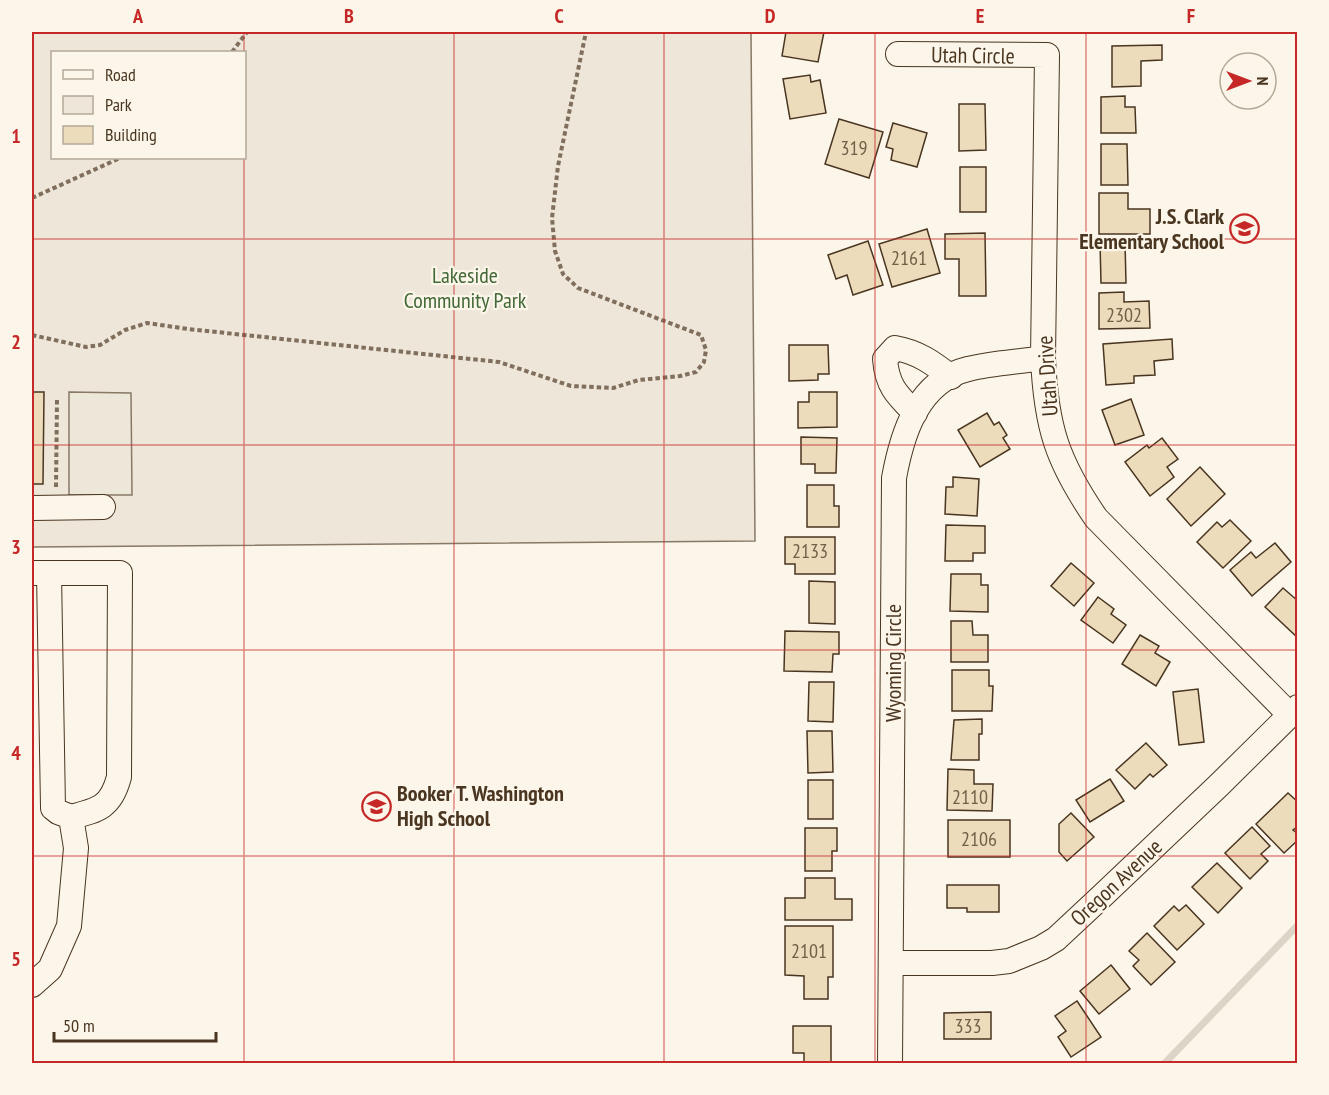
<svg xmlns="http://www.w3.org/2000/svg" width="1329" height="1095" viewBox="0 0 1329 1095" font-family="'PT Sans Narrow',sans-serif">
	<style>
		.green { fill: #ede6d9; stroke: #887966; stroke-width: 1.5; fill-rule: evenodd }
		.parking { fill: #ede7d9; stroke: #887966; stroke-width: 1.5 }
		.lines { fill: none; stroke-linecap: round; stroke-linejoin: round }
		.stream { stroke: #dcd4c6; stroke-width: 7 }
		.building { fill: #ecdcbc; stroke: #4a3520; stroke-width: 1.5 }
		.minor-casing { stroke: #4a3520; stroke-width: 26 }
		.path { stroke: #7f6f5c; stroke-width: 4; stroke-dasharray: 4.5 3; stroke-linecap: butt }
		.minor { stroke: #fbf6e9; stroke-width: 24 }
		.grid { fill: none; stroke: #c62828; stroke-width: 1.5; stroke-opacity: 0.55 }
		.labels { text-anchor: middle; stroke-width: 4.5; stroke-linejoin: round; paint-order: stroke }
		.number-label { font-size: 20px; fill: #725f47 }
		.street-label { font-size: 22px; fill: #4a3520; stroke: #fbf6e9 }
		.poi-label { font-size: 22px; font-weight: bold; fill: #4a3520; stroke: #fbf6e9; text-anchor: end }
		.park-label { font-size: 22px; fill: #436837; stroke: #fbf6e9 }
		.neatline { fill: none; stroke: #c62828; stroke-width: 2 }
		.grid-label { font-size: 20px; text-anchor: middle; font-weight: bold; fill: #c62828 }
	</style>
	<rect width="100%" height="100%" fill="#fbf6e9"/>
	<path class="green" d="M32,32H751L755,541L32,547ZM52,52H244V158H52Z"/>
	<polygon class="parking" points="69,392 131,393 132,495 69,495"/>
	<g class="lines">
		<polyline class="stream" points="1164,1064 1298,925"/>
	</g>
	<g class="building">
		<polygon points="786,32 824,32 818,62 782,56"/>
		<polygon points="1162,45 1162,60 1141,61 1141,86 1112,87 1112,46"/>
		<polygon points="810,75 811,82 820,80 826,113 790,119 783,79"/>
		<polygon points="1125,96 1125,107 1135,107 1136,133 1101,133 1101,97"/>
		<polygon points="959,104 985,104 986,150 959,151"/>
		<polygon points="839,119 883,132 869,178 825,164"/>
		<polygon points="893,123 927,133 917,167 891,160 893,149 886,147"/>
		<polygon points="1101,144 1127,144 1128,185 1101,185"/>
		<rect x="960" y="167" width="26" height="45"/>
		<polygon points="1099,193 1128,193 1128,209 1150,209 1150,234 1099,234"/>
		<polygon points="927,229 940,273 892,287 879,244"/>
		<polygon points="985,233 986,296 959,296 959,259 945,259 945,234"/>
		<polygon points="868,241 883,285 853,295 847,275 836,279 828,255"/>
		<polygon points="1100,242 1125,242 1126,283 1101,283"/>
		<polygon points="1124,292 1124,302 1149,301 1150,328 1099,329 1099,293"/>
		<polygon points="1172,339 1173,359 1154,361 1155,375 1134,376 1134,383 1106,385 1103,344"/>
		<polygon points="789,345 828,345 829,374 818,374 818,380 789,381"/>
		<polygon points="32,392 44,392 43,484 32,484"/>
		<polygon points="809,392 837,392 837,427 798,428 798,402 809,402"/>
		<polygon points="1131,399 1144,435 1115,445 1102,410"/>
		<polygon points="987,413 994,425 999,422 1007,435 1003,438 1010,449 980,467 958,430"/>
		<polygon points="801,437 837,438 836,473 815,473 815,464 801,464"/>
		<polygon points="1162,438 1178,459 1167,467 1174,477 1150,496 1125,462 1147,445 1149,448"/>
		<polygon points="1200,467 1225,494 1191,526 1167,499"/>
		<polygon points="953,477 979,479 977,516 945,514 946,487 953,487"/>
		<polygon points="807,485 834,485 834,506 839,506 839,527 807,527"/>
		<polygon points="1230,520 1251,541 1223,568 1197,542 1217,522 1222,527"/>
		<polygon points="946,525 985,526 985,553 973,553 973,561 945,561"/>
		<polygon points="785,537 835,537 835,574 795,574 795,564 785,564"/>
		<polygon points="1275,543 1291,562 1252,596 1230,570 1251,552 1256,558"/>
		<polygon points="1071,563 1094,583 1074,606 1051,586"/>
		<polygon points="951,574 981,574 981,585 988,585 988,612 950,611"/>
		<polygon points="809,581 835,582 835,624 809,623"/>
		<polygon points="1283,588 1298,601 1298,638 1265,607"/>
		<polygon points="1098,597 1114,609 1111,614 1126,625 1113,643 1081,620"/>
		<polygon points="951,621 972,621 973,635 988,635 988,662 951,662"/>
		<polygon points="785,631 839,632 839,654 833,654 832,672 784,671"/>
		<polygon points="1140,635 1159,646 1155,653 1170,662 1156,686 1122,664"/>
		<polygon points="952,670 989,670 989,686 993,686 992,711 952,711"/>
		<polygon points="809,682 834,682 833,722 808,721"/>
		<polygon points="1198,689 1204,742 1179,745 1173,692"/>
		<polygon points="982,719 982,734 979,734 979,760 951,760 954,720"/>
		<polygon points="807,731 832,731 833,772 808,773"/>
		<polygon points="1146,743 1167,765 1153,777 1150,774 1135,789 1116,770"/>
		<polygon points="948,769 974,770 974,784 993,784 992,811 947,810"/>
		<polygon points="1110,779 1124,801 1090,822 1076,800"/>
		<rect x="808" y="780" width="25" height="39"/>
		<polygon points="1288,793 1298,802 1298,826 1293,830 1298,834 1298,840 1284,853 1256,824"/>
		<polygon points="1071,813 1094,837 1067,861 1059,852 1059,824"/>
		<rect x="948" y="820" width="62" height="37"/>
		<polygon points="1252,827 1270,846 1261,854 1268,861 1250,879 1225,853"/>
		<polygon points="805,828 837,828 837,851 832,851 832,871 805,871"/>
		<polygon points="1217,863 1242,888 1218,913 1192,887"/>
		<polygon points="805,878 835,878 835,899 852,899 852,920 785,920 785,898 805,898"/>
		<polygon points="947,885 999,885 999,912 967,912 967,908 947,908"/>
		<polygon points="1186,905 1204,924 1177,950 1154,926 1174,906 1179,911"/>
		<polygon points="785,926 833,926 833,977 828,977 828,999 804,999 804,976 785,975"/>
		<polygon points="1147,933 1175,962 1151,985 1133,966 1139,960 1129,951"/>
		<polygon points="1111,965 1130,989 1099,1014 1080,991"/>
		<polygon points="1077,1001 1101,1037 1071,1057 1058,1037 1066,1031 1055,1016"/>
		<polygon points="991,1012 991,1039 944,1039 944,1013"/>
		<polygon points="793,1026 831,1026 831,1063 804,1063 804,1053 793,1053"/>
	</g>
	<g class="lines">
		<defs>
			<g id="minor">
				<path d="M898,54L1047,55L1043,358C1046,427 1057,461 1096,518L1289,714"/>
				<path d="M915,413C897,395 887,386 885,359L895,348C918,352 933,363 951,377"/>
				<polyline points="32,508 103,507"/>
				<polyline points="32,573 49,573 53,808 58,812 71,817 76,848 69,926 50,969 32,985"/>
				<path d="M49,573H120L119,777C111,807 99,810 71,817"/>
				<polyline points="891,963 992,963 1009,961 1041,948 1056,939 1101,897 1218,786 1298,707"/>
				<path d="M890,1064L894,478C902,434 918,381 968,369C992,363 1018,362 1043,358"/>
			</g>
		</defs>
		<use href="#minor" class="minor-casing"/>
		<g class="path">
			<polyline points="232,52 247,32"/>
			<polyline points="32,198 120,158"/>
			<polyline points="32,335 86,347 100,345 125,330 147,323 188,329 499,362 571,386 613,388 639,380 680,376 696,372 704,362 706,350 701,335 578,288 563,274 555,251 552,218 558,166 586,32"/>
			<polyline points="56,487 57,400"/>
		</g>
		<use href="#minor" class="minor"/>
	</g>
	<path class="grid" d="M244,32V52M454,32V1064M664,32V1064M875,32V1064M1086,32V1064M244,158V1064M32,239H1298M32,445H1298M32,650H1298M32,856H1298"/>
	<defs>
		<symbol id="school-ring" viewBox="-11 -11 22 22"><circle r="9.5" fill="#fbf6e9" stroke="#c62828" stroke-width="1.5"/><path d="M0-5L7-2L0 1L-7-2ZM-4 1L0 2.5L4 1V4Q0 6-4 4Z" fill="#c62828"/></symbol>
	</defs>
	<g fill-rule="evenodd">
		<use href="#school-ring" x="1228" y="212" width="33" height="33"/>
		<use href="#school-ring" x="360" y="790" width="33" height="33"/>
	</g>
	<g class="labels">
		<g class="number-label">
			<text x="854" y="155">319</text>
			<text x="909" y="265">2161</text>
			<text x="1124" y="322">2302</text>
			<text x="810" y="558">2133</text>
			<text x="970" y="804">2110</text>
			<text x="979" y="846">2106</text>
			<text x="809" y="958">2101</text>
			<text x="968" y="1033">333</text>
		</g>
		<g class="street-label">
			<text transform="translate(973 55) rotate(1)" y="8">Utah Circle</text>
			<text transform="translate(1047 376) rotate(-94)" y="8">Utah Drive</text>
			<text transform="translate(893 663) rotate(-90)" y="8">Wyoming Circle</text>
			<text transform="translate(1116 882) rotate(-43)" y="8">Oregon Avenue</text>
		</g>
		<g class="poi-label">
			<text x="1224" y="224">J.S. Clark<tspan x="1224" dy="25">Elementary School</tspan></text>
			<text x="397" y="801" text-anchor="start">Booker T. Washington<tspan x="397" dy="25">High School</tspan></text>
		</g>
		<g class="park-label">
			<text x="465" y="283">Lakeside<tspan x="465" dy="25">Community Park</tspan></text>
		</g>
	</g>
	<rect width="1329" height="1095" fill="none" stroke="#fbf6e9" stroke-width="66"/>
	<rect x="51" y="51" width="195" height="108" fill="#fbf6e9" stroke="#b4a999" stroke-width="1.5"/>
	<rect x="63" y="70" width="30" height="9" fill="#fbf6e9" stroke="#b4a999" stroke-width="1.5"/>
	<text x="105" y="81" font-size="18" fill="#4a3520">Road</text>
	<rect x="63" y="96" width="30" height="18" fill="#ede6d9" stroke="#b4a999" stroke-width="1.5"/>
	<text x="105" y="111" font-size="18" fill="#4a3520">Park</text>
	<rect x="63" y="126" width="30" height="18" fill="#ecdcbc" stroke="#b4a999" stroke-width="1.5"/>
	<text x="105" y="141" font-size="18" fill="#4a3520">Building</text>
	<g transform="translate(1248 81) rotate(90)"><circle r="28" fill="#fbf6e9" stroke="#b4a999" stroke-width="1.5"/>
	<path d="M0-4.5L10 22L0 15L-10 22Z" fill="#c62828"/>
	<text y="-9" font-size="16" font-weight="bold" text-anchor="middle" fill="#4a3520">N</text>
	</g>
	<path d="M54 1032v9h162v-9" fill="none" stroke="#4a3520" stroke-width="3"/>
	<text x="63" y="1032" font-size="18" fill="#4a3520" stroke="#fbf6e9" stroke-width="4.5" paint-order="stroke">50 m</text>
	<rect x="33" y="33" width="1263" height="1029" class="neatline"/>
	<g class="grid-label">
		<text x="138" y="23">A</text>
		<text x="349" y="23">B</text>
		<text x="559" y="23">C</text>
		<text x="770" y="23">D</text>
		<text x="980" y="23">E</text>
		<text x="1191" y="23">F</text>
		<text x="16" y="143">1</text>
		<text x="16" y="349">2</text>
		<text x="16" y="554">3</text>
		<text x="16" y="760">4</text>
		<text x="16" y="966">5</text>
	</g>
</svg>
